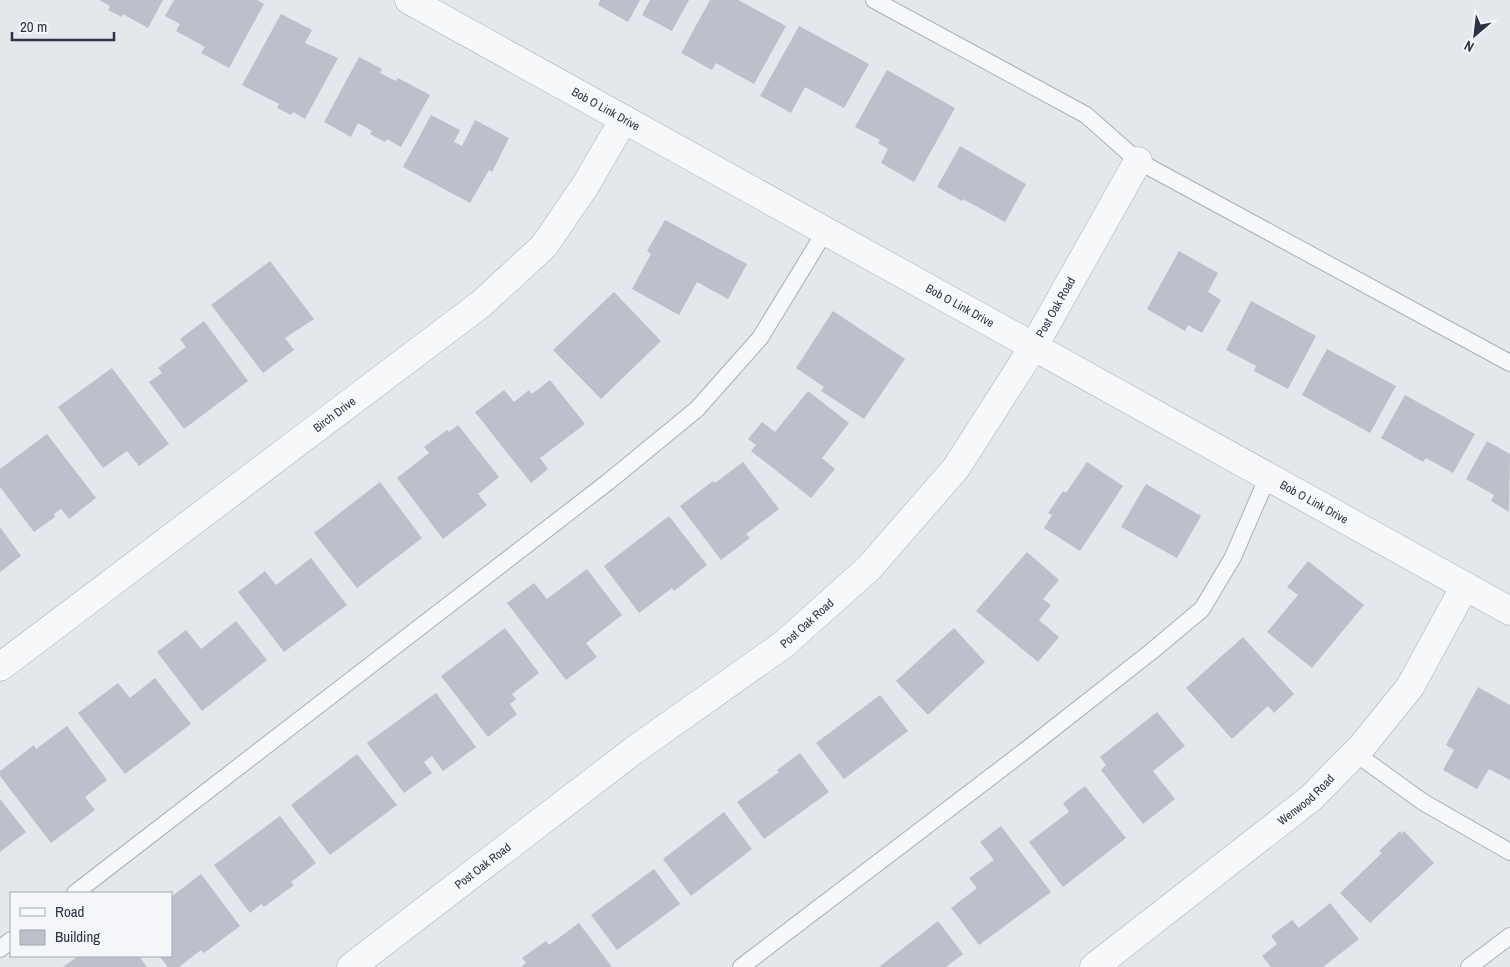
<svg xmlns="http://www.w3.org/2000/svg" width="1510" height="967" viewBox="0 0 1510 967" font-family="'Archivo Narrow',sans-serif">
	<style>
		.building { fill: #bbc0ca }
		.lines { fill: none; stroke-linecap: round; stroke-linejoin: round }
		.lane-casing { stroke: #a9aeb7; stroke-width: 18 }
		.street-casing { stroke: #a9aeb7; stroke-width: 29 }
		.lane { stroke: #f7f8fa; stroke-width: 16 }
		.street { stroke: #f7f8fa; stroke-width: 28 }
		.labels { text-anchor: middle; stroke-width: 4; stroke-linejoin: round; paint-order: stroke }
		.street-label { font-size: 12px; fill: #2b3445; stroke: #f4f6f9 }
	</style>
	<rect width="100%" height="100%" fill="#e4e7ec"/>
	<g class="building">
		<polygon points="99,0 163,0 148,28 123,14 122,17 108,10 110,6"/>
		<polygon points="174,0 257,0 264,4 229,68 201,53 205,47 176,31 180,24 165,16"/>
		<polygon points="600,0 640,0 628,22 598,5"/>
		<polygon points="650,0 689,0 672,31 642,15"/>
		<polygon points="710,0 738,0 786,26 754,84 716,63 712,70 681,53"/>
		<polygon points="281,14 312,30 305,43 338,58 305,119 293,112 291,115 277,108 279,104 242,85"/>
		<polygon points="799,26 869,64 844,108 805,87 791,113 760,96"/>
		<polygon points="359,57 382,69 380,73 396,81 398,78 430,95 401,147 387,139 385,142 370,134 372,131 358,123 351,137 324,122"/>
		<polygon points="887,70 955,108 914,182 881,163 888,149 878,143 880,140 855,127"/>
		<polygon points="431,115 460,130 454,142 462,146 475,120 509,138 492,172 489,170 470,203 403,167"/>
		<polygon points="960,146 1026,184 1005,222 963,199 962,201 937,187"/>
		<polygon points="665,220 747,264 728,299 697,282 679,315 632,289 651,254 647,251"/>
		<polygon points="1179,251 1218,273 1208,292 1221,300 1202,333 1188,325 1185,331 1147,309"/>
		<polygon points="270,261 314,319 285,338 294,350 263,373 211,305"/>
		<polygon points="614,292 661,341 601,399 553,350"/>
		<polygon points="1251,301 1316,336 1288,389 1254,371 1256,366 1226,350"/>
		<polygon points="833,311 905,359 864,419 821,391 824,387 796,368"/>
		<polygon points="204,321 248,381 184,429 149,382 162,373 158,368 186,347 180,339"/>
		<polygon points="1327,349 1396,386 1370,433 1302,395"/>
		<polygon points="112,368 169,444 139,466 127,451 103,468 58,407"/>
		<polygon points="550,380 585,424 540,458 548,469 531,483 475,412 504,390 514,402 529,390 532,394"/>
		<polygon points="808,391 849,423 822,458 835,469 811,498 751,451 756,445 748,439 762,422 775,432"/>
		<polygon points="1405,395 1475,434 1453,473 1426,458 1423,462 1381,438"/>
		<polygon points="458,425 499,477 478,494 487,505 443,539 397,478 429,453 424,447 447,430 449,432"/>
		<polygon points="47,434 96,498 69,519 61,509 54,514 55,517 34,532 0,487 0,469"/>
		<polygon points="1487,441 1510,454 1509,512 1491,501 1494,495 1466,479"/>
		<polygon points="743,462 779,509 746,534 750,538 721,560 680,506 713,481 715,483"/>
		<polygon points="1087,462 1123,486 1080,551 1044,528 1052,515 1048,513 1063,491 1066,493"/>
		<polygon points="380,482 422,538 357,588 314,533"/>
		<polygon points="1146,484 1201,516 1177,558 1121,527"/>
		<polygon points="669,516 707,565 674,591 672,588 639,613 604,566"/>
		<polygon points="0,527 21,556 0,572"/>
		<polygon points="1027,552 1059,580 1043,599 1051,605 1039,620 1059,637 1038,662 976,611"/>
		<polygon points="311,558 347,605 284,652 238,592 265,571 276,585"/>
		<polygon points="1308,561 1364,605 1312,668 1267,632 1298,595 1287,587"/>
		<polygon points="587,569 622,615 586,643 597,657 566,680 507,603 534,583 547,599"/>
		<polygon points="236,621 267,660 202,711 157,652 186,630 201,649"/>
		<polygon points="505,628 539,673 512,694 516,699 510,704 517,714 488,737 441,676"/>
		<polygon points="954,628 985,662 928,715 896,681"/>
		<polygon points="1243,637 1294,694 1274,713 1268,706 1232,739 1186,688"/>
		<polygon points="155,678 191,724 125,774 78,713 118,683 130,698"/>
		<polygon points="1478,687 1510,705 1510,780 1489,769 1477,789 1443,770 1454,750 1446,745"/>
		<polygon points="436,693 476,747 443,771 432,756 424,762 432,773 404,793 367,743"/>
		<polygon points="880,695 908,731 844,779 816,743"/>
		<polygon points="1157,712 1185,746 1153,771 1175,799 1143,824 1101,770 1106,765 1100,757"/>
		<polygon points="67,726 107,780 85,797 95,810 51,843 0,776 0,771 34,745 36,749"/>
		<polygon points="800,753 829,792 764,839 737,802 779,772 777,770"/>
		<polygon points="357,754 397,805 330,855 291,805"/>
		<polygon points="1085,786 1126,838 1063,887 1029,842 1069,812 1063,803"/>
		<polygon points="0,799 26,832 0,852"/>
		<polygon points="724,812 752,849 691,896 663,859"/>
		<polygon points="280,816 316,863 291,882 294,885 264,907 261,904 250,913 214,865"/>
		<polygon points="1001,826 1051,892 979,945 951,908 977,888 969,878 994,860 980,842"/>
		<polygon points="1400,831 1402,834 1404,831 1434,863 1370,923 1340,893 1382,853 1379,851"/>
		<polygon points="654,869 680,904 617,950 591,915"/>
		<polygon points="201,874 240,926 204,953 201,950 179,967 168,967 159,956 171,956 171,897"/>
		<polygon points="1330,903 1359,939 1323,967 1271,967 1262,956 1277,944 1271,936 1292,920 1299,928"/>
		<polygon points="938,921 963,954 946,967 879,967"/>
		<polygon points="579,923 612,967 521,967 526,963 522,958 546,941 549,945"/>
		<polygon points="78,956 139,956 147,967 63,967"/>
	</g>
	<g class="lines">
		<defs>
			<g id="lane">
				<polyline points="874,0 1086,115 1138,161 1510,363"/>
				<polyline points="1355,753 1423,802 1510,852"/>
				<polyline points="75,893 608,482 697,409 760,338 826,230"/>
				<polyline points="0,949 11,940"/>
				<polyline points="741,967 1026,750 1152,651 1202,609 1233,557 1268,476"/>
				<polyline points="1469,967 1510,936"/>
			</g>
			<g id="street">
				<path id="s1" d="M409,0L1510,611"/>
				<path id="s2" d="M0,667L481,304L544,246L585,186L624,119"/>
				<path id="s3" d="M351,967L633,751L784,644L869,568L956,468L1034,346L1138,161"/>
				<path id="s4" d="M1094,967L1311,798L1363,745L1410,687L1465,586"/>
			</g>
		</defs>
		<use href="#lane" class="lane-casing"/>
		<use href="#street" class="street-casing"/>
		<use href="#lane" class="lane"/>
		<use href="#street" class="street"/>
	</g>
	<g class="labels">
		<g class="street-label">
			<text dy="4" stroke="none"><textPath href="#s1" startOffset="225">Bob O Link Drive</textPath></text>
			<text dy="4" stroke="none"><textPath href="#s1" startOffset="630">Bob O Link Drive</textPath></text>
			<text dy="4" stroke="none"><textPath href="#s3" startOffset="976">Post Oak Road</textPath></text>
			<text dy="4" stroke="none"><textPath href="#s2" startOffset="419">Birch Drive</textPath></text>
			<text dy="4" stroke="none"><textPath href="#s1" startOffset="1035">Bob O Link Drive</textPath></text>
			<text dy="4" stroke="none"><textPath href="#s3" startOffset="571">Post Oak Road</textPath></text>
			<text dy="4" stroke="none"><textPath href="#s4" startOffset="270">Wenwood Road</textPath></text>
			<text dy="4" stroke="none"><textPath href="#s3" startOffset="166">Post Oak Road</textPath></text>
		</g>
	</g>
	<rect x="10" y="892" width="162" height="65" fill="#f4f6f9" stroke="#a4a8b1"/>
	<rect x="20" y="908" width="25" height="8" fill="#f7f8fa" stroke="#a4a8b1"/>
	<text x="55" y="917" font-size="15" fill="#2b3445">Road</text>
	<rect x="20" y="930" width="25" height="15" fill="#bbc0ca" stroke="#a4a8b1"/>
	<text x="55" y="942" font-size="15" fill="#2b3445">Building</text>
	<g transform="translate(1475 35) rotate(208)" stroke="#f4f6f9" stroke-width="4" paint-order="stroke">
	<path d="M0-4L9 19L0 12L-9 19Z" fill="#2b3445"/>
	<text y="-8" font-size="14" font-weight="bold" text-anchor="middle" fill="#2b3445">N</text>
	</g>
	<path d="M12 32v8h102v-8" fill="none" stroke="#2b3445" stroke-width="2.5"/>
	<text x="20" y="32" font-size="15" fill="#2b3445" stroke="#f4f6f9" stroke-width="4" paint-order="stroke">20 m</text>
</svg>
